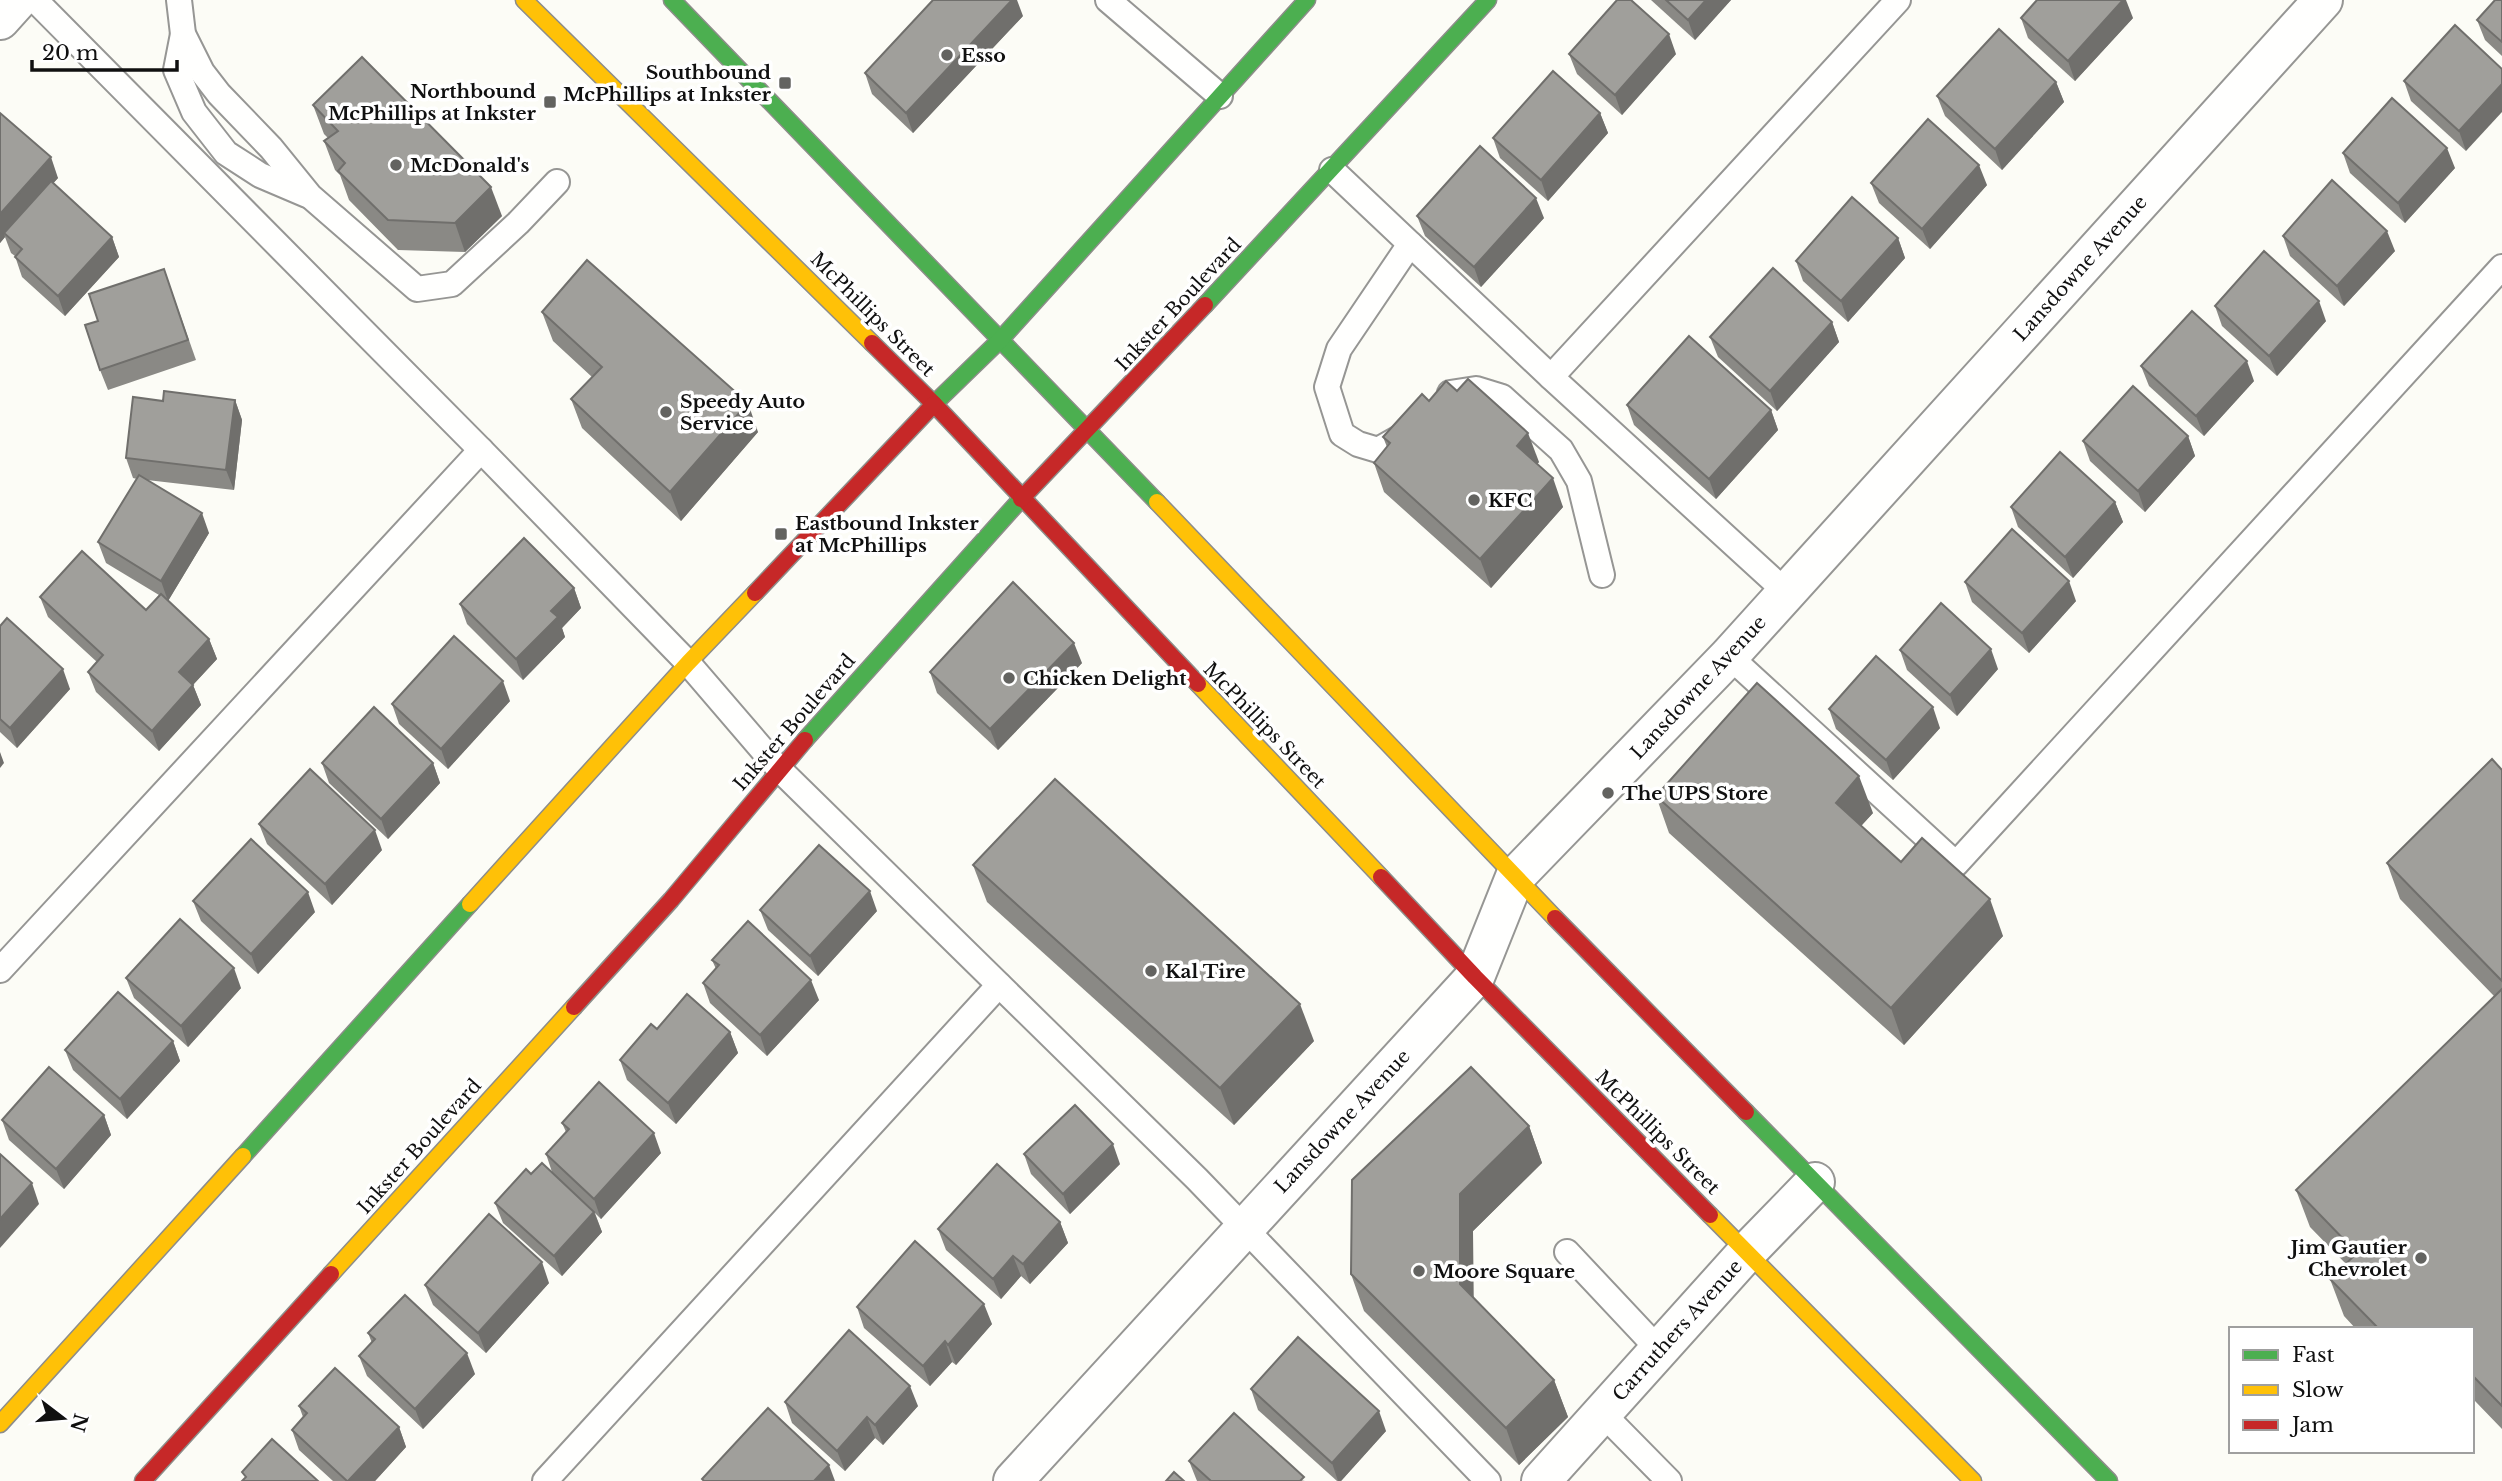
<svg xmlns="http://www.w3.org/2000/svg" width="2502" height="1481" viewBox="0 0 2502 1481" font-family="'Libre Baskerville',serif">
	<style>
		.lines { fill: none; stroke-linecap: round; stroke-linejoin: round }
		.lane-casing { stroke: #969694; stroke-width: 28 }
		.street-casing { stroke: #969694; stroke-width: 42 }
		.fast-casing { stroke: #8d8d8a; stroke-width: 19 }
		.slow-casing { stroke: #8d8d8a; stroke-width: 19 }
		.jam-casing { stroke: #8d8d8a; stroke-width: 19 }
		.lane { stroke: #fffffe; stroke-width: 24 }
		.street { stroke: #fffffe; stroke-width: 38 }
		.fast { stroke: #4caf50; stroke-width: 16 }
		.slow { stroke: #ffc107; stroke-width: 16 }
		.jam { stroke: #c62828; stroke-width: 16 }
		.wall { fill: #8a8985 }
		.shaded-wall { fill: #706f6c }
		.building { fill: #a09f9b; stroke: #706f6c; stroke-width: 2 }
		.poi-dot { fill: #636360; stroke: #fff; stroke-width: 2.5 }
		.labels { text-anchor: middle; stroke-width: 7; stroke-linejoin: round; paint-order: stroke }
		.poi-label { font-size: 19px; font-weight: bold; fill: #101010; stroke: #fff; text-anchor: start }
		.street-label { font-size: 19px; fill: #101010; stroke: #fff }
	</style>
	<rect width="100%" height="100%" fill="#fcfcf6"/>
	<g class="lines">
		<defs>
			<g id="lane">
				<polyline points="35,0 481,450 688,663 779,769 1197,1179 1488,1481"/>
				<polyline points="179,0 183,34 202,72 219,94 271,148 310,196 417,289 452,284 518,223 557,182"/>
				<polyline points="1108,0 1220,96"/>
				<polyline points="183,34 176,70 194,112 226,153 260,175 307,195"/>
				<polyline points="1332,170 1551,377 1786,592"/>
				<polyline points="1410,244 1339,349 1327,387 1342,434 1358,444 1378,450 1401,437 1412,426"/>
				<polyline points="1551,377 1898,0"/>
				<polyline points="1450,393 1476,389 1502,397 1561,450 1579,481 1602,575"/>
				<polyline points="1729,656 1956,864 2502,267"/>
				<polyline points="0,970 481,450"/>
				<polyline points="1567,1252 1660,1351"/>
				<polyline points="1602,1413 1669,1481"/>
				<polyline points="545,1481 999,985"/>
			</g>
			<g id="street">
				<polyline points="0,20 18,0"/>
				<polyline points="1013,1481 1475,977 1515,877 1729,656 2323,0"/>
				<polyline points="1541,1481 1747,1252 1815,1182"/>
			</g>
			<g id="fast">
				<polyline points="672,0 1157,502"/>
				<polyline points="1205,305 1488,0"/>
				<polyline points="934,404 1001,339 1307,0"/>
				<polyline points="805,740 1021,499"/>
				<polyline points="1746,1112 2109,1481"/>
				<polyline points="243,1156 470,904"/>
			</g>
			<g id="slow">
				<polyline points="524,0 872,343"/>
				<polyline points="1157,502 1555,918"/>
				<polyline points="1198,684 1381,877"/>
				<polyline points="470,904 688,663 755,593"/>
				<polyline points="1710,1215 1973,1481"/>
				<polyline points="331,1274 574,1007"/>
				<polyline points="0,1424 243,1156"/>
			</g>
			<g id="jam">
				<polyline points="872,343 934,404 1198,684"/>
				<polyline points="1021,499 1205,305"/>
				<polyline points="755,593 934,404"/>
				<polyline points="1381,877 1475,977 1710,1215"/>
				<polyline points="1555,918 1746,1112"/>
				<polyline points="574,1007 671,900 805,740"/>
				<polyline points="143,1481 331,1274"/>
			</g>
		</defs>
		<use href="#lane" class="lane-casing"/>
		<use href="#street" class="street-casing"/>
		<use href="#fast" class="fast-casing"/>
		<use href="#slow" class="slow-casing"/>
		<use href="#jam" class="jam-casing"/>
		<use href="#lane" class="lane"/>
		<use href="#street" class="street"/>
		<use href="#fast" class="fast"/>
		<use href="#slow" class="slow"/>
		<use href="#jam" class="jam"/>
	</g>
	<g class="wall">
		<polygon points="1651,0 1731,0 1695,40"/>
		<polygon points="2502,0 2502,56 2485,40 2477,20"/>
		<polygon points="1023,16 913,133 872,94 865,73"/>
		<polygon points="2021,18 2133,18 2075,81 2028,38"/>
		<polygon points="2455,25 2466,151 2411,101 2404,81"/>
		<polygon points="1569,54 1676,54 1622,115 1577,74"/>
		<polygon points="2056,82 2064,102 2002,170 1945,116 1937,96"/>
		<polygon points="313,105 502,216 465,252 398,250 349,200 340,175 335,170 324,141 328,138 324,134"/>
		<polygon points="0,113 58,178 53,183 112,237 119,257 65,316 22,277 15,256 11,253 5,237 0,243"/>
		<polygon points="1600,113 1608,133 1548,201 1500,158 1493,138"/>
		<polygon points="2343,153 2455,168 2405,223 2350,173"/>
		<polygon points="1871,183 1987,185 1930,249 1879,203"/>
		<polygon points="1417,216 1544,218 1481,287 1425,236"/>
		<polygon points="2283,236 2395,251 2344,306 2290,256"/>
		<polygon points="1898,238 1905,258 1848,322 1803,281 1796,261"/>
		<polygon points="164,269 196,360 108,390 100,370 98,321"/>
		<polygon points="2215,306 2326,321 2277,376 2222,326"/>
		<polygon points="542,312 758,432 681,521 582,428 571,399 592,377 553,341"/>
		<polygon points="1832,322 1839,342 1777,411 1718,357 1710,337"/>
		<polygon points="2141,366 2254,381 2204,436 2149,386"/>
		<polygon points="235,400 242,420 234,490 147,480 209,533 168,601 209,639 217,659 193,685 201,705 159,751 96,692 88,672 97,662 48,617 40,597 146,610 159,595 106,563 98,542 137,479 133,478 126,458 163,401"/>
		<polygon points="1429,401 1539,462 1537,464 1563,507 1491,588 1384,492 1374,463 1387,447 1383,437"/>
		<polygon points="1627,405 1771,410 1778,430 1716,499 1634,425"/>
		<polygon points="2188,436 2195,456 2145,512 2090,461 2083,441"/>
		<polygon points="2115,502 2123,522 2073,578 2018,527 2011,507"/>
		<polygon points="1965,582 2076,601 2029,653 1972,602"/>
		<polygon points="574,588 581,608 562,628 565,637 523,680 467,624 460,604"/>
		<polygon points="0,626 70,689 17,748 0,732"/>
		<polygon points="1900,650 1998,669 1957,716 1907,670"/>
		<polygon points="1082,663 998,750 937,693 930,672"/>
		<polygon points="510,701 448,769 399,724 392,704"/>
		<polygon points="1829,709 1940,728 1893,780 1836,729"/>
		<polygon points="322,763 433,763 440,783 388,839 329,783"/>
		<polygon points="2502,770 2502,1429 2475,1401 2472,1403 2472,1329 2356,1329 2344,1316 2330,1279 2346,1264 2310,1227 2296,1190 2494,996 2400,899 2387,863"/>
		<polygon points="1656,796 1873,813 1861,826 1901,862 2003,936 1904,1045 1669,833"/>
		<polygon points="259,824 382,850 332,905 267,844"/>
		<polygon points="973,865 1314,1041 1234,1125 987,902"/>
		<polygon points="193,901 315,912 258,974 201,921"/>
		<polygon points="760,910 877,911 818,976 768,930"/>
		<polygon points="712,960 819,1000 767,1056 710,1003 703,983 716,969"/>
		<polygon points="126,978 241,988 188,1047 134,998"/>
		<polygon points="657,1029 730,1032 738,1053 676,1124 627,1080 620,1060"/>
		<polygon points="173,1041 180,1061 127,1119 73,1070 65,1050"/>
		<polygon points="104,1115 111,1135 64,1189 9,1140 2,1120"/>
		<polygon points="562,1123 661,1153 601,1219 595,1213 602,1232 562,1276 503,1223 495,1203 531,1174 552,1172 546,1154 566,1132"/>
		<polygon points="1529,1126 1542,1163 1473,1231 1473,1297 1554,1380 1568,1417 1519,1465 1364,1311 1351,1274"/>
		<polygon points="1024,1154 1120,1164 1070,1214 1031,1174"/>
		<polygon points="1060,1222 1068,1243 1030,1284 1021,1276 1001,1299 946,1250 938,1229"/>
		<polygon points="549,1283 486,1353 433,1305 425,1285"/>
		<polygon points="857,1307 992,1324 956,1365 952,1362 930,1386 864,1328"/>
		<polygon points="368,1333 475,1374 423,1429 367,1376 359,1356 372,1343"/>
		<polygon points="1251,1389 1386,1431 1341,1481 1337,1481 1258,1410"/>
		<polygon points="785,1402 918,1406 883,1445 875,1438 845,1471 792,1423"/>
		<polygon points="299,1406 399,1427 406,1447 375,1481 333,1481 299,1450 292,1430 303,1417"/>
		<polygon points="1189,1461 1305,1481 1197,1481"/>
	</g>
	<g class="shaded-wall">
		<polygon points="1012,0 1017,0 1023,16 913,133 906,113"/>
		<polygon points="1706,0 1731,0 1695,40 1688,20"/>
		<polygon points="2123,0 2126,0 2133,18 2075,81 2068,61"/>
		<polygon points="1669,34 1676,54 1622,115 1615,95"/>
		<polygon points="2056,82 2064,102 2002,170 1995,149"/>
		<polygon points="2502,84 2502,112 2466,151 2459,131"/>
		<polygon points="1600,113 1608,133 1548,201 1541,180"/>
		<polygon points="2447,148 2455,168 2405,223 2398,203"/>
		<polygon points="51,157 58,178 7,235 4,233 5,237 0,243 0,214"/>
		<polygon points="1979,165 1987,185 1930,249 1922,229"/>
		<polygon points="491,187 502,216 465,252 455,223"/>
		<polygon points="1536,198 1544,218 1481,287 1474,267"/>
		<polygon points="2387,231 2395,251 2344,306 2337,286"/>
		<polygon points="112,237 119,257 65,316 58,296"/>
		<polygon points="1898,238 1905,258 1848,322 1841,301"/>
		<polygon points="2319,301 2326,321 2277,376 2269,356"/>
		<polygon points="1832,322 1839,342 1777,411 1770,391"/>
		<polygon points="2247,361 2254,381 2204,436 2196,416"/>
		<polygon points="235,400 242,420 234,490 226,470"/>
		<polygon points="748,403 758,432 681,521 670,492"/>
		<polygon points="1771,410 1778,430 1716,499 1709,479"/>
		<polygon points="1528,433 1539,462 1528,475 1517,446"/>
		<polygon points="2188,436 2195,456 2145,512 2138,491"/>
		<polygon points="1553,478 1563,507 1491,588 1480,559"/>
		<polygon points="2115,502 2123,522 2073,578 2065,557"/>
		<polygon points="202,513 209,533 168,601 161,581"/>
		<polygon points="2069,581 2076,601 2029,653 2022,633"/>
		<polygon points="574,588 581,608 562,628 565,637 523,680 516,659 551,611"/>
		<polygon points="209,639 217,659 190,688 193,685 201,705 159,751 152,731 179,672"/>
		<polygon points="1074,643 1082,663 998,750 990,729"/>
		<polygon points="1991,649 1998,669 1957,716 1950,695"/>
		<polygon points="63,669 70,689 17,748 10,728"/>
		<polygon points="503,681 510,701 448,769 441,749"/>
		<polygon points="1933,707 1940,728 1893,780 1886,760"/>
		<polygon points="0,752 4,763 0,768"/>
		<polygon points="433,763 440,783 388,839 381,819"/>
		<polygon points="1859,776 1873,813 1849,839 1836,803"/>
		<polygon points="375,830 382,850 332,905 325,884"/>
		<polygon points="870,891 877,911 818,976 810,956"/>
		<polygon points="308,892 315,912 258,974 251,954"/>
		<polygon points="1990,899 2003,936 1904,1045 1891,1008"/>
		<polygon points="234,968 241,988 188,1047 181,1026"/>
		<polygon points="811,980 819,1000 767,1056 760,1035"/>
		<polygon points="1300,1004 1314,1041 1234,1125 1220,1088"/>
		<polygon points="730,1032 738,1053 676,1124 668,1103"/>
		<polygon points="173,1041 180,1061 127,1119 120,1099"/>
		<polygon points="104,1115 111,1135 64,1189 56,1169"/>
		<polygon points="1529,1126 1542,1163 1473,1231 1474,1321 1460,1284 1460,1194"/>
		<polygon points="654,1133 661,1153 601,1219 594,1199"/>
		<polygon points="1113,1144 1120,1164 1070,1214 1063,1194"/>
		<polygon points="32,1183 39,1204 0,1248 0,1219"/>
		<polygon points="594,1212 602,1232 562,1276 554,1256"/>
		<polygon points="1060,1222 1068,1243 1030,1284 1023,1264"/>
		<polygon points="1013,1256 1021,1276 1001,1299 993,1279"/>
		<polygon points="542,1262 549,1283 486,1353 478,1333"/>
		<polygon points="984,1304 992,1324 956,1365 948,1345"/>
		<polygon points="945,1341 952,1362 930,1386 923,1366"/>
		<polygon points="467,1353 475,1374 423,1429 415,1409"/>
		<polygon points="1554,1380 1568,1417 1519,1465 1506,1428"/>
		<polygon points="910,1386 918,1406 883,1445 875,1425"/>
		<polygon points="1379,1411 1386,1431 1341,1481 1338,1481 1332,1463"/>
		<polygon points="867,1417 875,1438 845,1471 837,1451"/>
		<polygon points="399,1427 406,1447 375,1481 348,1481"/>
		<polygon points="829,1465 835,1481 814,1481"/>
	</g>
	<g class="building">
		<polygon points="933,0 1012,0 906,113 865,73"/>
		<polygon points="1617,0 1631,0 1669,34 1615,95 1569,54"/>
		<polygon points="1666,0 1706,0 1688,20"/>
		<polygon points="2037,0 2123,0 2068,61 2021,18"/>
		<polygon points="2495,0 2502,0 2502,42 2477,20"/>
		<polygon points="2455,25 2502,69 2502,84 2459,131 2404,81"/>
		<polygon points="1999,29 2056,82 1995,149 1937,96"/>
		<polygon points="362,57 491,187 455,223 388,220 338,171 345,163 324,141 338,131 313,105"/>
		<polygon points="1553,71 1600,113 1541,180 1493,138"/>
		<polygon points="2392,98 2447,148 2398,203 2343,153"/>
		<polygon points="0,113 51,157 0,214"/>
		<polygon points="1928,119 1979,165 1922,229 1871,183"/>
		<polygon points="1480,146 1536,198 1474,267 1417,216"/>
		<polygon points="2332,180 2387,231 2337,286 2283,236"/>
		<polygon points="51,181 112,237 58,296 15,257 22,249 4,233"/>
		<polygon points="1852,197 1898,238 1841,301 1796,261"/>
		<polygon points="2264,251 2319,301 2269,356 2215,306"/>
		<polygon points="587,260 748,403 670,492 571,399 602,367 542,312"/>
		<polygon points="1773,268 1832,322 1770,391 1710,337"/>
		<polygon points="164,269 188,340 100,370 85,325 98,321 89,294"/>
		<polygon points="2192,311 2247,361 2196,416 2141,366"/>
		<polygon points="1689,336 1771,410 1709,479 1627,405"/>
		<polygon points="1468,379 1528,433 1517,446 1553,478 1480,559 1374,463 1390,443 1383,437 1422,394 1429,401 1446,381 1457,391"/>
		<polygon points="2133,386 2188,436 2138,491 2083,441"/>
		<polygon points="164,391 235,400 226,470 126,458 133,397 163,401"/>
		<polygon points="2060,452 2115,502 2065,557 2011,507"/>
		<polygon points="139,475 202,513 161,581 98,542"/>
		<polygon points="2012,529 2069,581 2022,633 1965,582"/>
		<polygon points="524,538 574,588 551,611 558,617 516,659 460,604"/>
		<polygon points="82,551 146,610 161,594 209,639 179,672 193,685 152,731 88,672 103,655 40,597"/>
		<polygon points="1013,582 1074,643 990,729 930,672"/>
		<polygon points="1941,603 1991,649 1950,695 1900,650"/>
		<polygon points="7,618 63,669 10,728 0,719 0,626"/>
		<polygon points="454,636 503,681 441,749 392,704"/>
		<polygon points="1876,656 1933,707 1886,760 1829,709"/>
		<polygon points="1757,683 1859,776 1836,803 1901,862 1922,838 1990,899 1891,1008 1656,796"/>
		<polygon points="374,707 433,763 381,819 322,763"/>
		<polygon points="2492,759 2502,770 2502,981 2387,863"/>
		<polygon points="310,769 375,830 325,884 259,824"/>
		<polygon points="1055,779 1300,1004 1220,1088 973,865"/>
		<polygon points="251,839 308,892 251,954 193,901"/>
		<polygon points="819,845 870,891 810,956 760,910"/>
		<polygon points="180,919 234,968 181,1026 126,978"/>
		<polygon points="748,921 811,980 760,1035 703,983 719,965 712,960"/>
		<polygon points="2502,989 2502,1406 2472,1375 2472,1329 2379,1329 2330,1279 2357,1253 2296,1190"/>
		<polygon points="118,992 173,1041 120,1099 65,1050"/>
		<polygon points="687,994 730,1032 668,1103 620,1060 651,1024 657,1029"/>
		<polygon points="49,1067 104,1115 56,1169 2,1120"/>
		<polygon points="1471,1067 1529,1126 1460,1194 1460,1284 1554,1380 1506,1428 1351,1274 1352,1180"/>
		<polygon points="599,1082 654,1133 594,1199 546,1154 569,1129 562,1123"/>
		<polygon points="1075,1105 1113,1144 1063,1194 1024,1154"/>
		<polygon points="0,1154 32,1183 0,1219"/>
		<polygon points="542,1163 594,1212 554,1256 495,1203 526,1169 531,1174"/>
		<polygon points="997,1164 1060,1222 1023,1264 1013,1256 993,1279 938,1229"/>
		<polygon points="489,1214 542,1262 478,1333 425,1285"/>
		<polygon points="915,1241 984,1304 948,1345 945,1341 923,1366 857,1307"/>
		<polygon points="405,1295 467,1353 415,1409 359,1356 375,1339 368,1333"/>
		<polygon points="849,1330 910,1386 875,1425 867,1417 837,1451 785,1402"/>
		<polygon points="1298,1337 1379,1411 1332,1463 1251,1389"/>
		<polygon points="335,1368 399,1427 348,1481 347,1481 292,1430 307,1413 299,1406"/>
		<polygon points="768,1408 829,1465 814,1481 704,1481 702,1479"/>
		<polygon points="1234,1413 1304,1477 1300,1481 1211,1481 1189,1461"/>
		<polygon points="272,1439 318,1481 242,1481 246,1477 242,1472"/>
		<polygon points="1174,1472 1184,1481 1166,1481"/>
	</g>
	<g class="poi-dot">
		<circle cx="947" cy="55" r="7"/>
		<rect x="778" y="76" width="14" height="14" rx="3.5"/>
		<rect x="543" y="95" width="14" height="14" rx="3.5"/>
		<circle cx="396" cy="165" r="7"/>
		<circle cx="666" cy="412" r="7"/>
		<circle cx="1474" cy="500" r="7"/>
		<rect x="774" y="527" width="14" height="14" rx="3.5"/>
		<circle cx="1009" cy="678" r="7"/>
		<circle cx="1608" cy="793" r="7"/>
		<circle cx="1151" cy="971" r="7"/>
		<circle cx="2421" cy="1258" r="7"/>
		<circle cx="1419" cy="1271" r="7"/>
	</g>
	<g class="labels">
		<g class="poi-label">
			<text x="961" y="62">Esso</text>
			<text x="771" y="79" text-anchor="end">Southbound<tspan x="771" dy="22">McPhillips at Inkster</tspan></text>
			<text x="536" y="98" text-anchor="end">Northbound<tspan x="536" dy="22">McPhillips at Inkster</tspan></text>
			<text x="410" y="172">McDonald's</text>
			<text x="680" y="408">Speedy Auto<tspan x="680" dy="22">Service</tspan></text>
			<text x="1488" y="507">KFC</text>
			<text x="795" y="530">Eastbound Inkster<tspan x="795" dy="22">at McPhillips</tspan></text>
			<text x="1023" y="685">Chicken Delight</text>
			<text x="1622" y="800">The UPS Store</text>
			<text x="1165" y="978">Kal Tire</text>
			<text x="2407" y="1254" text-anchor="end">Jim Gautier<tspan x="2407" dy="22">Chevrolet</tspan></text>
			<text x="1433" y="1278">Moore Square</text>
		</g>
		<g class="street-label">
			<text transform="translate(2080 268) rotate(-48)" y="7">Lansdowne Avenue</text>
			<text transform="translate(1178 304) rotate(-47)" y="7">Inkster Boulevard</text>
			<text transform="translate(873 314) rotate(45)" y="7">McPhillips Street</text>
			<text transform="translate(1698 687) rotate(-47)" y="7">Lansdowne Avenue</text>
			<text transform="translate(794 722) rotate(-49)" y="7">Inkster Boulevard</text>
			<text transform="translate(1265 725) rotate(46)" y="7">McPhillips Street</text>
			<text transform="translate(1342 1121) rotate(-47)" y="7">Lansdowne Avenue</text>
			<text transform="translate(1658 1132) rotate(45)" y="7">McPhillips Street</text>
			<text transform="translate(419 1146) rotate(-48)" y="7">Inkster Boulevard</text>
			<text transform="translate(1677 1330) rotate(-48)" y="7">Carruthers Avenue</text>
		</g>
	</g>
	<rect x="2229" y="1327" width="245" height="126" fill="#ffffff" stroke="#9f9f9f" stroke-width="2"/>
	<rect x="2243" y="1350" width="35" height="10" fill="#4caf50" stroke="#9f9f9f" stroke-width="2"/>
	<text x="2292" y="1362" font-size="21" fill="#101010">Fast</text>
	<rect x="2243" y="1385" width="35" height="10" fill="#ffc107" stroke="#9f9f9f" stroke-width="2"/>
	<text x="2292" y="1397" font-size="21" fill="#101010">Slow</text>
	<rect x="2243" y="1420" width="35" height="10" fill="#c62828" stroke="#9f9f9f" stroke-width="2"/>
	<text x="2292" y="1432" font-size="21" fill="#101010">Jam</text>
	<g transform="translate(63 1418) rotate(106)" stroke="#ffffff" stroke-width="5" paint-order="stroke">
	<path d="M0-5L12 26L0 18L-12 26Z" fill="#101010"/>
	<text y="-10" font-size="19" font-weight="bold" text-anchor="middle" fill="#101010">N</text>
	</g>
	<path d="M32 60v10h145v-10" fill="none" stroke="#101010" stroke-width="3.5"/>
	<text x="42" y="60" font-size="21" fill="#101010" stroke="#ffffff" stroke-width="5" paint-order="stroke">20 m</text>
</svg>
